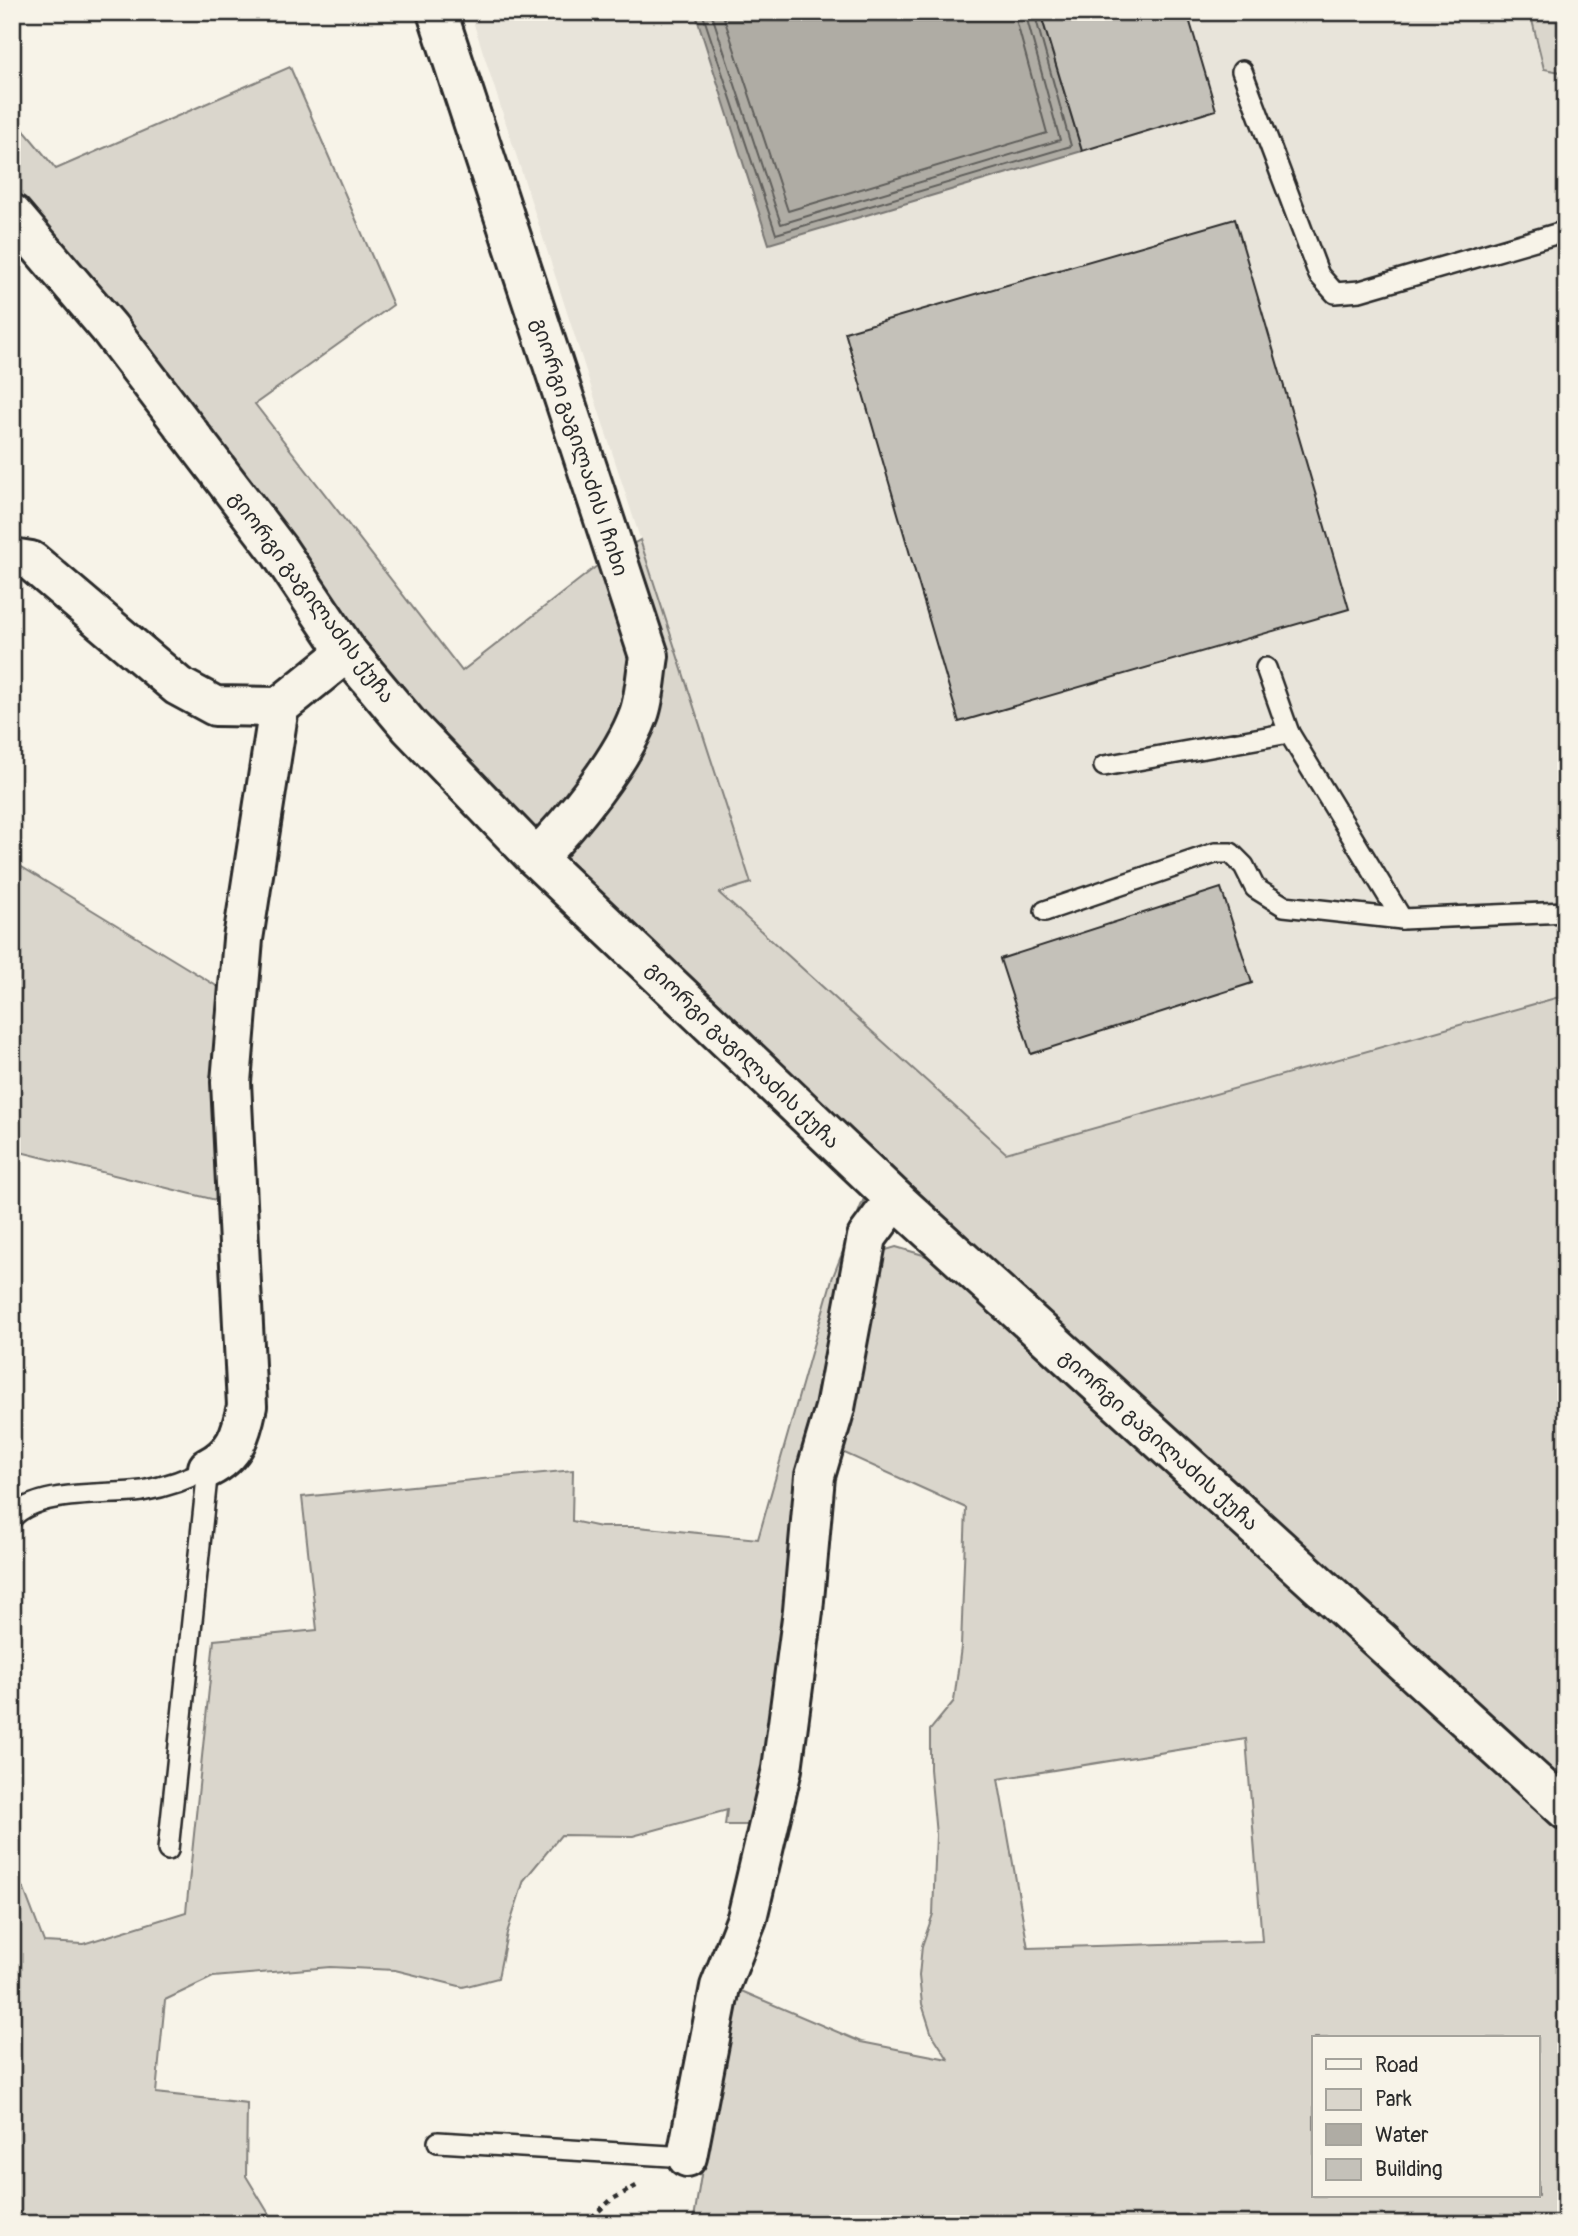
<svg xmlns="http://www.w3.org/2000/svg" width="1578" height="2236" viewBox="0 0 1578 2236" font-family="Pangolin,'Noto Sans Georgian',sans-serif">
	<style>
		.built { fill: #e8e4da }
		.green { fill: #dad6cc; stroke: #82807c; stroke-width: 2; fill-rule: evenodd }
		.water { fill: #afaca4; stroke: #7a7874; stroke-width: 2 }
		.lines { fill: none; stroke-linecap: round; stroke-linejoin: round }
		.shore { stroke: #605f5b; stroke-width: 2 }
		.building { fill: #c4c1b9; stroke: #2b2b2b; stroke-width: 2 }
		.service-casing { stroke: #2b2b2b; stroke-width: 24 }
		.minor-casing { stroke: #2b2b2b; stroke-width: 44 }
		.path { stroke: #2b2b2b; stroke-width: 4.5; stroke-dasharray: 5 5; stroke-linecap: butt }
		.service { stroke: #f7f3e8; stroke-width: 19 }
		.minor { stroke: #f7f3e8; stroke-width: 38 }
		.labels { text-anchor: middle; stroke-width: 5; stroke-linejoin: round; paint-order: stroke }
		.street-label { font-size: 21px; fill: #2b2b2b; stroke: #f7f3e8 }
	</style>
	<rect width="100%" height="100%" fill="#f7f3e8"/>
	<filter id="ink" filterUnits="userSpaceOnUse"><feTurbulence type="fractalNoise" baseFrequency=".0143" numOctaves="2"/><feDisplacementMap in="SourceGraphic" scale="14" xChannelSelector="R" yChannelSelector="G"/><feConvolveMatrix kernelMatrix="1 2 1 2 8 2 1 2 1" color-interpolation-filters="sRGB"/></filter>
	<g filter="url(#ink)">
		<polygon class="built" points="470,12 1566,12 1566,995 1006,1153 718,892 751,882"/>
		<g class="green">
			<polygon points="1530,12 1566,12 1566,73 1544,69"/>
			<polygon points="290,67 393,305 255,404 462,671 602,562 640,540 751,883 719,893 1006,1153 1566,995 1566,1784 664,962 514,818 368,655 140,348 12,188 12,116 56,169"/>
			<polygon points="12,861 228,993 228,1203 12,1150"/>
			<polygon points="868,1188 839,1304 757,1825 725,1825 727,1810 633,1836 561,1835 524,1880 507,1933 498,1978 463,1987 395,1970 330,1967 213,1977 165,2000 156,2093 247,2103 246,2176 275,2224 12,2224 12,1882 23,1887 44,1942 83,1944 186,1912 214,1640 317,1630 302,1497 573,1470 572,1521 600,1527 638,1527 758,1539 832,1279"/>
			<path d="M896,1247L937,1259L987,1296L1566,1835V2224H693L732,1987L861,2042L948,2059L931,2032L922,2004L919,1976L922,1946L933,1914L936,1835L930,1769V1730L954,1701L961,1647L966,1508L842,1452L879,1252ZM1246,1739L1262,1941L1028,1948L998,1779ZM1314,2038H1538V2196H1314Z"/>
		</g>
		<polygon class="water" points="695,12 1040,12 1082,151 769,244"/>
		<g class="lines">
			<g class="shore">
				<polyline points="702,12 776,234 1071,146 1034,12"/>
				<polyline points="711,12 781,224 1060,140 1025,12"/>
				<polyline points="722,12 788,211 1047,133 1014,12"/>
			</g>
		</g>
		<g class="building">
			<polygon points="1040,12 1187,12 1216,110 1082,151"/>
			<polygon points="1235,219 1349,609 959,722 845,332"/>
			<polygon points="1221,888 1252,983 1031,1054 1000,959"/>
		</g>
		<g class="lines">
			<defs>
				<g id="service">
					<polyline points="1242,71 1319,275 1335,293 1360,291 1566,231"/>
					<polyline points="1266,668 1289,733"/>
					<polyline points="1104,766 1289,733 1402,919"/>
					<polyline points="1045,911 1215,853 1231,853 1244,866 1255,888 1284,906 1402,919 1566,912"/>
					<path d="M12,1518C37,1489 106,1496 142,1491C164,1487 189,1479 208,1468"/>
					<polyline points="168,1850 208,1468"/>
					<polyline points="438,2142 687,2157"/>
				</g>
				<g id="minor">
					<path d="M437,12L649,656C646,674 645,697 639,714C622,761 571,823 536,858"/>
					<polyline points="12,214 109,328 279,551 347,652 410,727 536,858 895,1199 1566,1810"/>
					<polyline points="12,558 31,561 178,686 215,706 279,707 347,652"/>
					<path d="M208,1468C236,1454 241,1434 247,1406L231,1082L243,939L279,707"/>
					<polyline points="687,2157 720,1987 747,1918 782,1769 803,1611 815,1476 835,1408 867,1237 895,1199"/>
				</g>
			</defs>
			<use href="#service" class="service-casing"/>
			<use href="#minor" class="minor-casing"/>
			<polyline class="path" points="584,2224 611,2200 638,2185"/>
			<use href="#service" class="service"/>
			<use href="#minor" class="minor"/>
		</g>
	</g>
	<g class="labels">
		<g class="street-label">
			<text transform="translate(580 447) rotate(72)" y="7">გიორგი გაგილაძის I ჩიხი</text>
			<text transform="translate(312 597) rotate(53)" y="7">გიორგი გაგილაძის ქუჩა</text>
			<text transform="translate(743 1055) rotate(44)" y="7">გიორგი გაგილაძის ქუჩა</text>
			<text transform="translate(1159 1440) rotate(42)" y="7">გიორგი გაგილაძის ქუჩა</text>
		</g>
	</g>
	<rect width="1578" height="2236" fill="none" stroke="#f7f3e8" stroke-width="42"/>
	<rect x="21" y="21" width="1536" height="2194" fill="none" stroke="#2b2b2b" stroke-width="2.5" filter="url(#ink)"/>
	<rect x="1312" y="2036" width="228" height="161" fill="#f7f3e8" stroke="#a5a39c" stroke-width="2"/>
	<rect x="1326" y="2059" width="35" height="10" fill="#f7f3e8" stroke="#a5a39c" stroke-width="2"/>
	<text x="1375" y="2072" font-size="21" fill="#2b2b2b">Road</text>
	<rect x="1326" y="2089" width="35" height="21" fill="#dad6cc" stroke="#a5a39c" stroke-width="2"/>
	<text x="1375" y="2106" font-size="21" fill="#2b2b2b">Park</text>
	<rect x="1326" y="2124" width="35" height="21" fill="#afaca4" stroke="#a5a39c" stroke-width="2"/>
	<text x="1375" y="2142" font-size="21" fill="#2b2b2b">Water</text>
	<rect x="1326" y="2159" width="35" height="21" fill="#c4c1b9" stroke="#a5a39c" stroke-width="2"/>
	<text x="1375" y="2176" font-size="21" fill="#2b2b2b">Building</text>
</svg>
